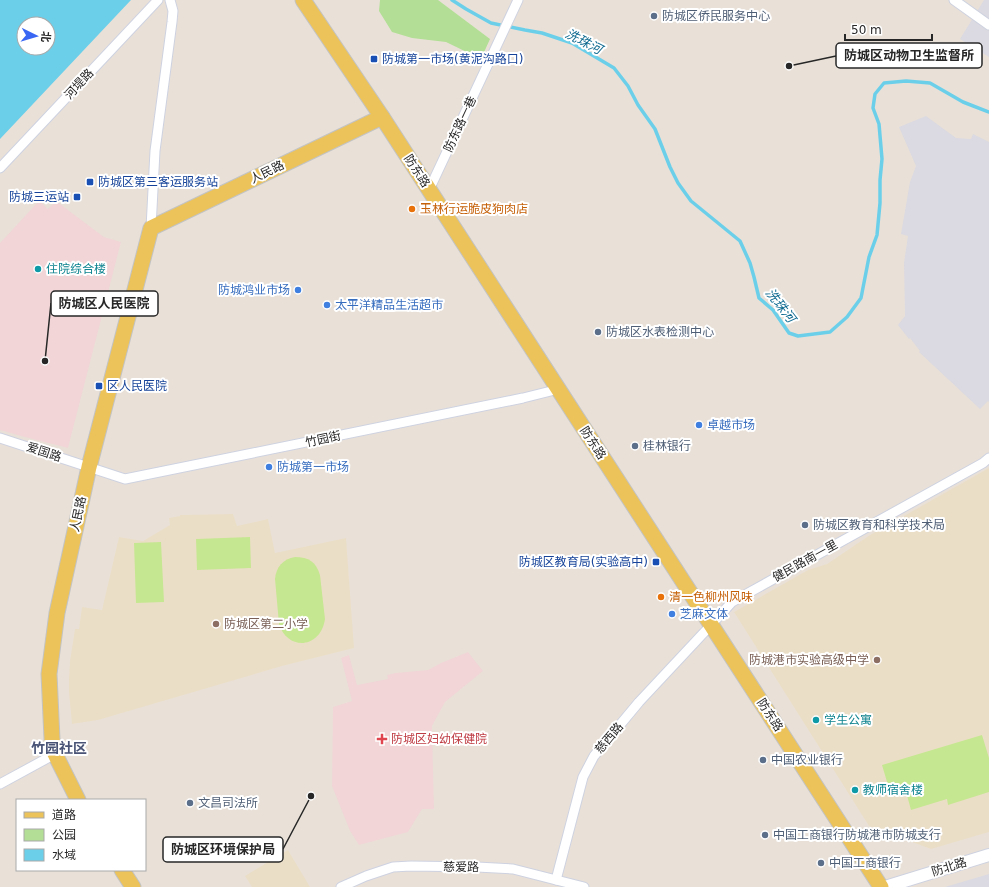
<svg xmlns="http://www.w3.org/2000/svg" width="989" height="887" viewBox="0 0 989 887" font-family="'DejaVu Sans','Noto Sans SC',sans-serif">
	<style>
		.industrial { fill: #dbd9e1 }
		.education { fill: #ebdec7 }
		.medical { fill: #f1d5d7 }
		.green { fill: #b2df95 }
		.pitch { fill: #c6e791 }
		.water { fill: #6ccfea; fill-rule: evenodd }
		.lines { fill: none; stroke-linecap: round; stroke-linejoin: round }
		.stream { stroke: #6ccfea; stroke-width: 3.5 }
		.minor-casing { stroke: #ced2e0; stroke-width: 11 }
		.tertiary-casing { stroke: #ced2e0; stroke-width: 14 }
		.primary-casing { stroke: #c3c3c3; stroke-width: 17 }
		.minor { stroke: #fff; stroke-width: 9 }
		.tertiary { stroke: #fff; stroke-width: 12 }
		.primary { stroke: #ecc35b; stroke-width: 15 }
		.service-dot { fill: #5c6f8a; stroke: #fff; stroke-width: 1.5 }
		.transit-dot { fill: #1a4fb4; stroke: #fff; stroke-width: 1.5 }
		.food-dot { fill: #e8710a; stroke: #fff; stroke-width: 1.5 }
		.culture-dot { fill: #0f9aa8; stroke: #fff; stroke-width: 1.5 }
		.shop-dot { fill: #3f7fe0; stroke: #fff; stroke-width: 1.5 }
		.education-dot { fill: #8d6e63; stroke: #fff; stroke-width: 1.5 }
		.health-dot { fill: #e0444e; stroke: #fff; stroke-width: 1.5 }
		.labels { text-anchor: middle; stroke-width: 4; stroke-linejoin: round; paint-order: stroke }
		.service-label { font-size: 12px; fill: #4e5e75; stroke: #fff; text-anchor: start }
		.transit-label { font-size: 12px; fill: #164399; stroke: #fff; text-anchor: start }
		.street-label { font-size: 12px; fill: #272727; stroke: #fff }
		.food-label { font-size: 12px; fill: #c56008; stroke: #fff; text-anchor: start }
		.culture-label { font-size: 12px; fill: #0d838f; stroke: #fff; text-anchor: start }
		.shop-label { font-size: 12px; fill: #366cbe; stroke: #fff; text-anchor: start }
		.education-label { font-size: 12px; fill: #785e54; stroke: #fff; text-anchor: start }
		.health-label { font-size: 12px; fill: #be3a42; stroke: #fff; text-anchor: start }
		.water-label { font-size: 13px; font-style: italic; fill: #106b91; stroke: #fff }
		.quarter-label { font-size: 14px; font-weight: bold; fill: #495375; stroke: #fff }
		.leader { fill: none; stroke: #272727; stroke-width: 1.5 }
		.callout-dot { fill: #272727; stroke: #fff; stroke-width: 1.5 }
		.callout { fill: #fff; stroke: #272727; stroke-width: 1.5 }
		.callout-label { font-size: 13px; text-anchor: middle; font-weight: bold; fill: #272727 }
	</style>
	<rect width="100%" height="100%" fill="#e9e1d8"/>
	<g class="industrial">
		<polygon points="984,0 989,0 989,57 960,39"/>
		<polygon points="926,116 956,138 971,139 973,134 989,142 989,402 988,401 980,409 919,352 920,351 910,338 909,339 898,325 905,316 904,263 908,236 901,234 910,182 916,166 899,127"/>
		<polygon points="989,874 989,887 945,887"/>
	</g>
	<g class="education">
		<polygon points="989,468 989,832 931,849 869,826 734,612 808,570 827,564 870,535"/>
		<polygon points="233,514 237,526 268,519 275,553 346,538 354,648 282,666 98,720 72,724 69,693 69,678 70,661 75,629 79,629 82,607 102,610 119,537 143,541 170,525 169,518 180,516 180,515"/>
		<polygon points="288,850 310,887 252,887 245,876"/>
	</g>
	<g class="medical">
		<polygon points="39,201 48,209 56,201 104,237 121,242 68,448 21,436 0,430 0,243"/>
		<polygon points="468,652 483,671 445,702 432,726 434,809 422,809 408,832 359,845 350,831 332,786 333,707 352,701 341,658 349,655 357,685 388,679 387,675 395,673 428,670 441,663"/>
	</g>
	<polygon class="green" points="380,0 438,0 490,39 481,59 446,42 412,38 392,32 379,11"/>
	<g class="pitch">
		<polygon points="250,537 251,568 197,570 196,539"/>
		<polygon points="161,542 164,602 136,603 134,543"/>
		<path d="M295,557C309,557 316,562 320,575L325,619C321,648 288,652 279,624L275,579C276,567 283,559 295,557Z"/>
		<polygon points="982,735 989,758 989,792 948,805 947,799 911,810 905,788 890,792 882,765"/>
	</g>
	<path class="water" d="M0,0H131L0,139ZM24,24H48V48H24Z"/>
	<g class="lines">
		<polyline class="stream" points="452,0 466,9 491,23 525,30 542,33 572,43 614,68 628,86 638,105 655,129 670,167 678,183 691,201 740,241 750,263 754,277 759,298 773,310 789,333 798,336 830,332 847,317 861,298 869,257 877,235 880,203 880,180 882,159 879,124 873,108 875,94 884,83 906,81 930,83 963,102 989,112"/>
		<defs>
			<g id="minor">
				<polyline points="954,0 989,25"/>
				<polyline points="0,168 158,0"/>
				<polyline points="429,190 518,0"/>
				<polyline points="151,228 155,151 172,22 173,11 170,0"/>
				<polyline points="0,438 125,479 523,398 559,389"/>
				<polyline points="0,784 55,754"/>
				<polyline points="556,880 583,777 594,756 639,702 711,625 732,602 983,463 989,458"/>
				<polyline points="341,887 366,876 393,867 411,866 477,867 513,869 584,887"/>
			</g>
			<polyline id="tertiary" points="885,887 989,855"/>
			<g id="primary">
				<polyline points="303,0 382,117 881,887"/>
				<polyline points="78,800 55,754 52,739 49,674 57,613 89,467 151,228 382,117"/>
				<polyline points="122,870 133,887"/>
			</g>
		</defs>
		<use href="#minor" class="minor-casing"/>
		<use href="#tertiary" class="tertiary-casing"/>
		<use href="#primary" class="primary-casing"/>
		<use href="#minor" class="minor"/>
		<use href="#tertiary" class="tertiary"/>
		<use href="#primary" class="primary"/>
	</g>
	<g class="service-dot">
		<circle cx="654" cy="16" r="4"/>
		<circle cx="598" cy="332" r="4"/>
		<circle cx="635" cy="446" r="4"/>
		<circle cx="805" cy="525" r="4"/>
		<circle cx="763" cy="760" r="4"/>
		<circle cx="190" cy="803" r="4"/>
		<circle cx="765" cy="835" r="4"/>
		<circle cx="821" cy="863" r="4"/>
	</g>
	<g class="transit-dot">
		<rect x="370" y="55" width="8" height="8" rx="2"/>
		<rect x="86" y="178" width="8" height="8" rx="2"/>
		<rect x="73" y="193" width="8" height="8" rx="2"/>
		<rect x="95" y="382" width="8" height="8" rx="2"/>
		<rect x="652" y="558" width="8" height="8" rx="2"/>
	</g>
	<g class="food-dot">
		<circle cx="412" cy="209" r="4"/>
		<circle cx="661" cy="597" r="4"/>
	</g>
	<g class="culture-dot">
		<circle cx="38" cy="269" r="4"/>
		<circle cx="816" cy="720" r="4"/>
		<circle cx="855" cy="790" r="4"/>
	</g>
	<g class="shop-dot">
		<circle cx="298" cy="290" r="4"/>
		<circle cx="327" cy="305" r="4"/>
		<circle cx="699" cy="425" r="4"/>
		<circle cx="269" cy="467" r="4"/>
		<circle cx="672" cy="614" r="4"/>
	</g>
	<g class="education-dot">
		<circle cx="216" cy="624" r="4"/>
		<circle cx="877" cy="660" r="4"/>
	</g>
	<path class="health-dot" d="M380 733h4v4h4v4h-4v4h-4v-4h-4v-4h4z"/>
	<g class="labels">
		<g class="service-label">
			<text x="662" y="20">防城区侨民服务中心</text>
			<text x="606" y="336">防城区水表检测中心</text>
			<text x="643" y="450">桂林银行</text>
			<text x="813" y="529">防城区教育和科学技术局</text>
			<text x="771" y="764">中国农业银行</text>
			<text x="198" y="807">文昌司法所</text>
			<text x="773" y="839">中国工商银行防城港市防城支行</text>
			<text x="829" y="867">中国工商银行</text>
		</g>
		<g class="transit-label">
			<text x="382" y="63">防城第一市场(黄泥沟路口)</text>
			<text x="98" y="186">防城区第三客运服务站</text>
			<text x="69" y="201" text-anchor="end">防城三运站</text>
			<text x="107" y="390">区人民医院</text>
			<text x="648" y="566" text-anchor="end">防城区教育局(实验高中)</text>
		</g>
		<g class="street-label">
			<text transform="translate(79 84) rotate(-47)" y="4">河堤路</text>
			<text transform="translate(460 124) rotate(-65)" y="4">防东路一巷</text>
			<text transform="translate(417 171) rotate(57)" y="4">防东路</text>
			<text transform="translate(267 172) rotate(-26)" y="4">人民路</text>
			<text transform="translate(323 439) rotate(-12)" y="4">竹园街</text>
			<text transform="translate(593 443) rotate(57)" y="4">防东路</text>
			<text transform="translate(44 452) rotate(18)" y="4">爱国路</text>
			<text transform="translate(78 514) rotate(-78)" y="4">人民路</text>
			<text transform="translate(805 561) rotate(-29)" y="4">健民路南一里</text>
			<text transform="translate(770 715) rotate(57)" y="4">防东路</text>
			<text transform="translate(609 738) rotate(-50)" y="4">慈西路</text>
			<text transform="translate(461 867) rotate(1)" y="4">慈爱路</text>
			<text transform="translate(949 867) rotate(-17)" y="4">防北路</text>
		</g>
		<g class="food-label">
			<text x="420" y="213">玉林行运脆皮狗肉店</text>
			<text x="669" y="601">清一色柳州风味</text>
		</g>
		<g class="culture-label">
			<text x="46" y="273">住院综合楼</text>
			<text x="824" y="724">学生公寓</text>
			<text x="863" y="794">教师宿舍楼</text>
		</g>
		<g class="shop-label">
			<text x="290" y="294" text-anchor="end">防城鸿业市场</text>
			<text x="335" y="309">太平洋精品生活超市</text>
			<text x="707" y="429">卓越市场</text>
			<text x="277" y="471">防城第一市场</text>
			<text x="680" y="618">芝麻文体</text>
		</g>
		<g class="education-label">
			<text x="224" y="628">防城区第二小学</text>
			<text x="869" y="664" text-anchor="end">防城港市实验高级中学</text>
		</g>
		<g class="health-label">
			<text x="391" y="743">防城区妇幼保健院</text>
		</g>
		<g class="water-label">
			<text transform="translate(584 41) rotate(27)" y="5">洗珠河</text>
			<text transform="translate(781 305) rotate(52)" y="5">洗珠河</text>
		</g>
		<g class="quarter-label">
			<text x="59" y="753">竹园社区</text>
		</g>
	</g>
	<path class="leader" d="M789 66L836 56M45 361L51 303M311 796L283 849"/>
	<g class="callout-dot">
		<circle cx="789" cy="66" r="4"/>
		<circle cx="45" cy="361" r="4"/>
		<circle cx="311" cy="796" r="4"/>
	</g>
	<g class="callout">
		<rect x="836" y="43" width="146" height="25" rx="4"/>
		<rect x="51" y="291" width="107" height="25" rx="4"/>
		<rect x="163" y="837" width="120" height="25" rx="4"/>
	</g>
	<g class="callout-label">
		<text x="909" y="60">防城区动物卫生监督所</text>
		<text x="104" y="308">防城区人民医院</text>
		<text x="223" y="854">防城区环境保护局</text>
	</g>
	<rect x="16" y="799" width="130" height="72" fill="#ffffff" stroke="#a9a9a9"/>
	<rect x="24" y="812" width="20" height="6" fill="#ecc35b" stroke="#a9a9a9"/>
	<text x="52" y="819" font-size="12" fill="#272727">道路</text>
	<rect x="24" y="829" width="20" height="12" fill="#b2df95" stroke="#a9a9a9"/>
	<text x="52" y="839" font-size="12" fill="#272727">公园</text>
	<rect x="24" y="849" width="20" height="12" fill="#6ccfea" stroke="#a9a9a9"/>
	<text x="52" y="859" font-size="12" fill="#272727">水域</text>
	<g transform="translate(36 36) rotate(95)"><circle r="19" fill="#ffffff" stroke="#a9a9a9"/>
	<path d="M0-3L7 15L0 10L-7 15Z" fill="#3a66f4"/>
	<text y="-6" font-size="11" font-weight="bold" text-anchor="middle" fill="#272727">北</text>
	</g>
	<path d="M845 34v6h87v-6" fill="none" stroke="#272727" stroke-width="2"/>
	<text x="851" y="34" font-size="12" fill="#272727" stroke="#ffffff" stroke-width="3" paint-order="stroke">50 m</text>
</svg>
